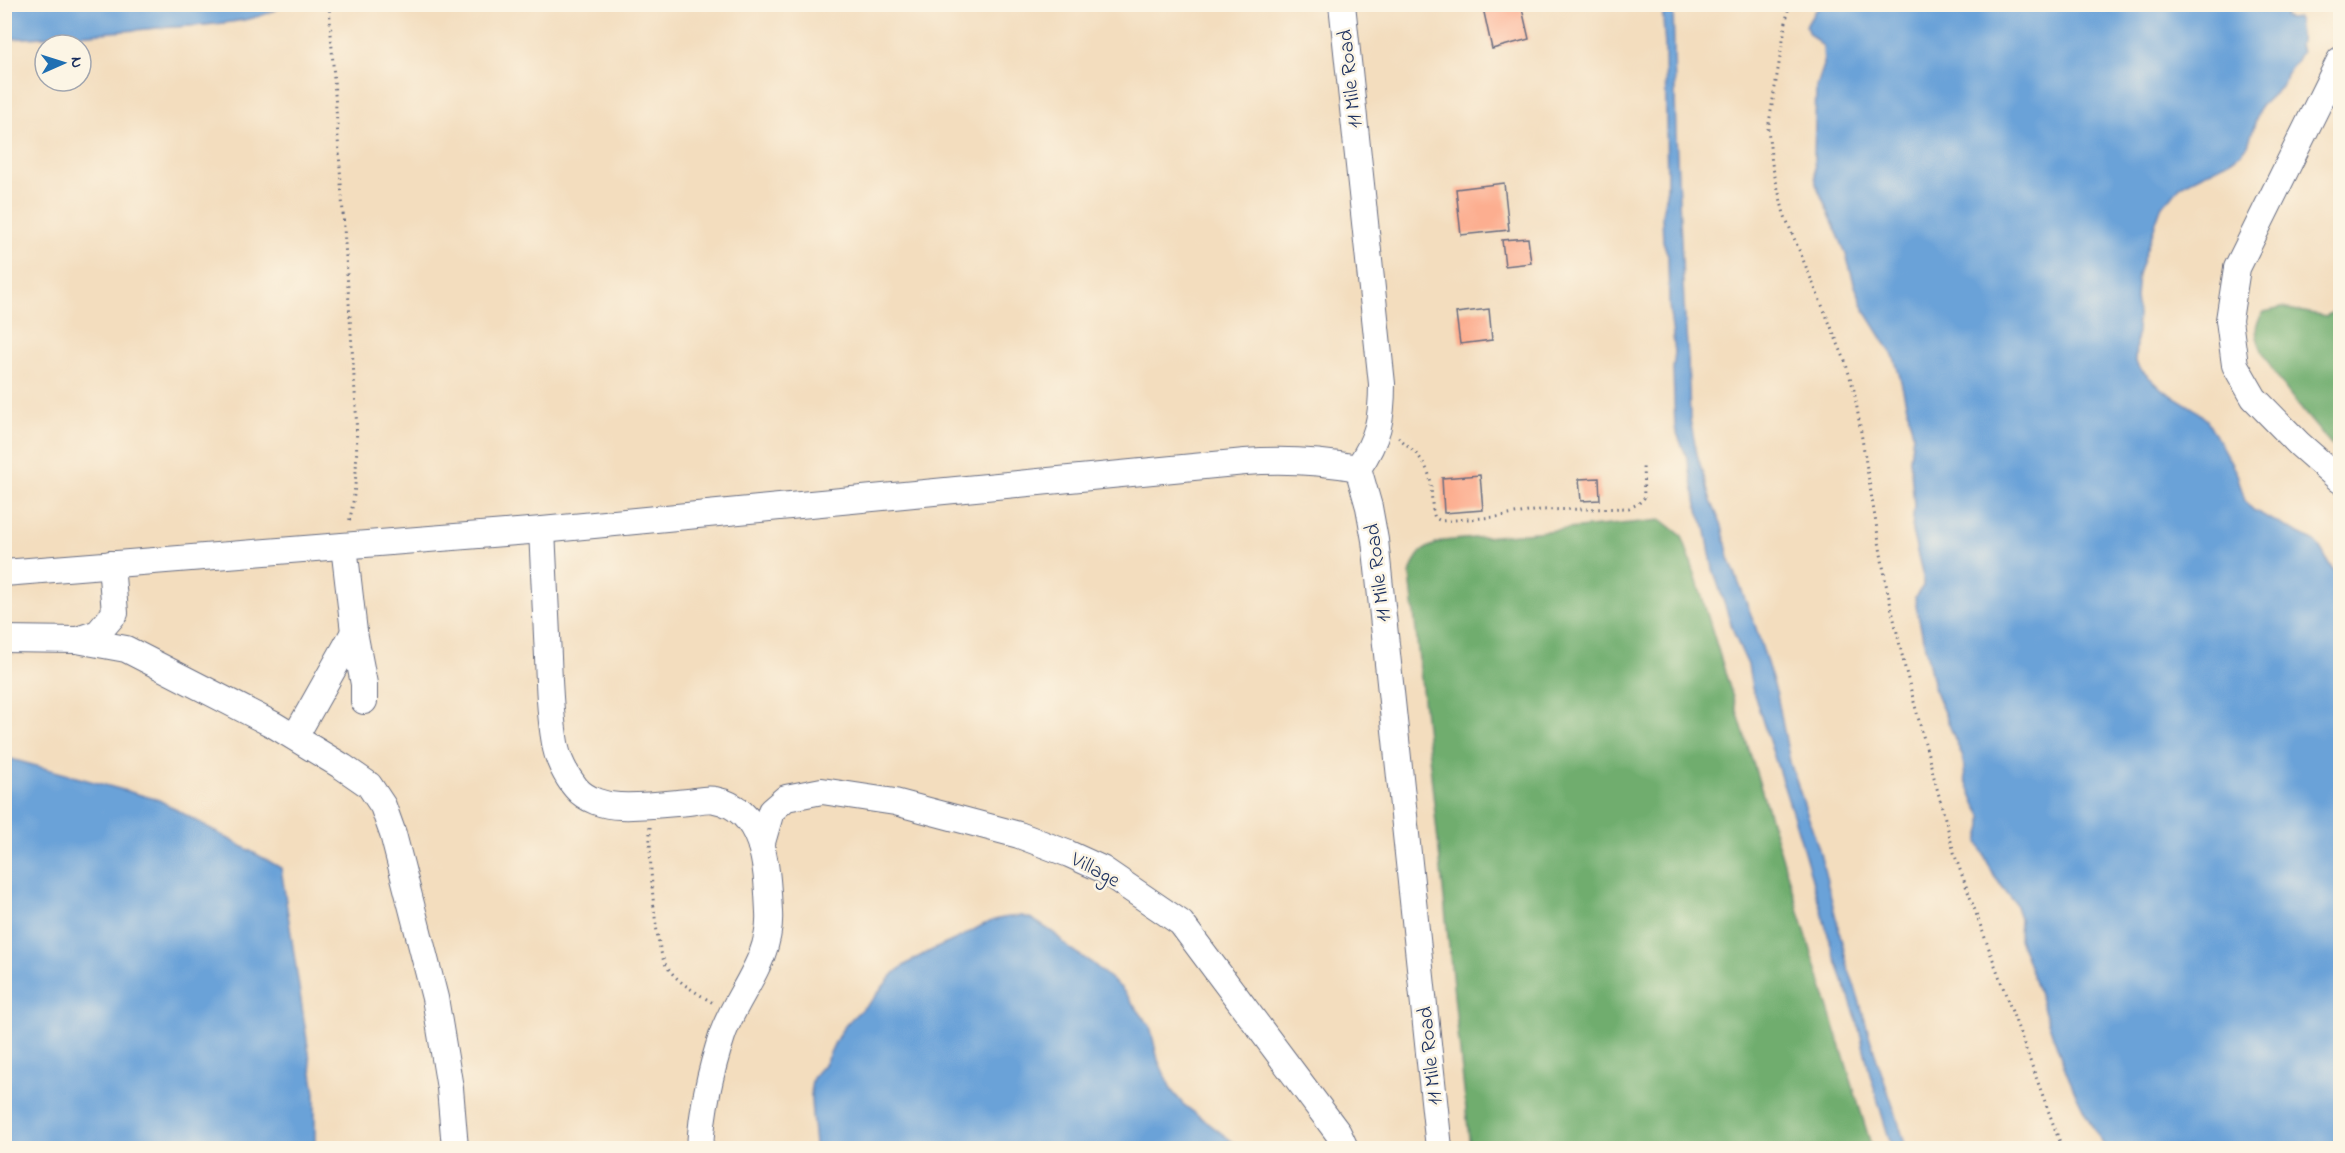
<svg xmlns="http://www.w3.org/2000/svg" width="2345" height="1153" viewBox="0 0 2345 1153" font-family="'Indie Flower',sans-serif">
	<style>
		.forest { fill: #70ad6e; stroke: #466e66; stroke-width: 1.5 }
		.water { fill: #6aa2d8; stroke: #42689b; stroke-width: 1.5 }
		.building { fill: #fcae90 }
		.lines { fill: none; stroke-linecap: round; stroke-linejoin: round }
		.minor-casing { stroke: #676c80; stroke-width: 28 }
		.path { stroke: #676c80; stroke-width: 3; stroke-dasharray: 1.5 4.5; stroke-linecap: butt }
		.minor { stroke: #fff; stroke-width: 26 }
		.labels { text-anchor: middle; stroke-width: 5; stroke-linejoin: round; paint-order: stroke }
		.street-label { font-size: 21px; fill: #1b2f5e; stroke: #fcf5e5 }
	</style>
	<rect width="100%" height="100%" fill="#fcf5e5"/>
	<filter id="ink" filterUnits="userSpaceOnUse"><feTurbulence type="fractalNoise" baseFrequency=".0167" numOctaves="2"/><feDisplacementMap in="SourceGraphic" scale="12" xChannelSelector="R" yChannelSelector="G"/><feConvolveMatrix kernelMatrix="1 2 1 2 8 2 1 2 1" color-interpolation-filters="sRGB"/></filter>
	<filter id="wash" filterUnits="userSpaceOnUse"><feTurbulence type="fractalNoise" baseFrequency=".008" numOctaves="4" result="noise"/><feDisplacementMap in="SourceGraphic" scale="24" xChannelSelector="R" yChannelSelector="G"/><feGaussianBlur stdDeviation="1.35" result="paint"/><feColorMatrix in="noise" values="0 0 0 0 0 0 0 0 0 0 0 0 0 0 0 0 0 1.4 0 .05"/><feComposite in="paint" operator="in"/></filter>
	<g filter="url(#wash)">
		<rect width="100%" height="100%" fill="#f3ddbe"/>
		<g class="forest">
			<path d="M2282,308L2326,316L2340,308V454C2321,433 2248,352 2257,324C2258,320 2262,315 2264,312Z"/>
			<path d="M1662,520L1682,536L1692,565L1872,1148H1470L1410,574C1416,552 1422,549 1443,541Z"/>
		</g>
		<g class="water">
			<path d="M4,5L5,4L283,5C258,25 190,26 157,28C106,33 56,37 5,39Z"/>
			<path d="M1662,5H1673L1676,135L1684,304L1688,359L1690,420L1697,454L1711,501L1722,526L1729,558L1755,625L1777,695L1790,762L1819,849L1849,971C1860,997 1865,1024 1874,1051C1885,1084 1897,1115 1906,1148H1892L1871,1078L1857,1020L1833,952L1797,827L1752,688L1748,665L1736,639L1713,569L1705,526L1699,514L1687,458L1675,428L1673,369L1675,352L1669,305L1668,256L1663,241L1662,214L1667,188L1665,47Z"/>
			<path d="M1823,5L2290,4L2285,17L2289,19L2297,18L2299,21C2297,30 2303,32 2299,46L2302,50L2296,62L2286,74L2283,85L2260,107L2248,145L2241,153L2233,159L2180,186L2171,198L2162,205L2138,274L2136,297L2138,315L2135,359L2138,367L2163,390L2193,408L2207,420L2237,474L2245,501L2253,510L2315,542C2326,551 2327,569 2340,575V1148H2106C2064,1088 2046,1008 2019,939L2020,918L2015,903L1994,876L1978,842L1982,827V816L1975,803L1965,779L1963,758L1935,691L1916,606L1915,597L1923,586V576L1912,531L1914,505L1910,459L1913,434L1900,377L1894,357L1865,311L1855,286L1845,251L1816,184L1814,158L1816,89L1824,65L1823,47L1808,32L1806,26L1815,11Z"/>
			<polygon points="4,757 159,800 281,868 315,1093 315,1148 5,1148"/>
			<path d="M1022,916L1032,919L1054,933L1070,949L1092,963L1121,988L1150,1026L1158,1060L1172,1091L1183,1104L1241,1148H815C815,1131 808,1097 812,1081C814,1073 821,1069 825,1063C831,1052 835,1040 842,1030C849,1020 858,1012 868,1004C879,994 886,980 898,970C914,958 932,950 950,942C980,929 986,917 1022,916Z"/>
		</g>
		<g id="blocks">
			<g class="building">
				<polygon points="1496,4 1521,4 1529,39 1492,49 1483,8"/>
				<polygon points="1504,183 1509,230 1461,235 1456,189"/>
				<polygon points="1528,238 1531,263 1505,266 1502,240"/>
				<polygon points="1489,309 1492,340 1460,344 1456,313"/>
				<polygon points="1480,475 1483,510 1444,513 1442,478"/>
				<polygon points="1599,478 1600,500 1581,501 1579,479"/>
			</g>
		</g>
	</g>
	<g filter="url(#ink)">
		<use href="#blocks" fill-opacity="0" stroke="#676c80" stroke-width="1.5"/>
		<g class="lines">
			<defs>
				<g id="minor">
					<path d="M1342,4L1382,384C1382,419 1378,439 1358,468L1369,507L1375,540L1439,1148"/>
					<polyline points="2340,60 2237,268 2229,320 2235,365 2254,398 2299,444 2340,480"/>
					<path d="M542,530C544,573 546,615 548,657C549,686 550,715 555,743C557,758 566,776 576,788C586,800 605,806 620,806C643,807 666,804 688,802C697,801 707,798 715,800C766,810 767,871 769,912C772,959 738,992 723,1033C711,1069 702,1110 700,1148"/>
					<polyline points="344,546 354,632 364,684 364,701"/>
					<path d="M4,573L542,530L1245,462C1284,459 1319,461 1358,468"/>
					<polyline points="4,639 77,640 126,649 274,725 343,767 369,785 383,806 393,834 435,998 450,1088 455,1148"/>
					<polyline points="77,640 98,633 115,613 111,564"/>
					<polyline points="295,737 354,632"/>
					<polyline points="761,846 771,811 786,798 822,791 895,802 1019,835 1069,854 1102,869 1181,923 1338,1133 1345,1148"/>
				</g>
			</defs>
			<use href="#minor" class="minor-casing"/>
			<g class="path">
				<path d="M329,4L356,407C357,446 358,485 349,523"/>
				<polyline points="1789,4 1768,129 1772,164 1784,214 1844,358 1854,390 1886,584 1905,668 1955,856 2062,1148"/>
				<path d="M1398,437C1414,451 1428,462 1431,484C1432,496 1431,507 1435,518L1441,521L1496,517L1540,510L1629,508L1638,504L1644,498L1643,465"/>
				<path d="M650,827C649,853 654,947 666,965C677,983 696,992 713,1003"/>
			</g>
			<use href="#minor" class="minor"/>
		</g>
	</g>
	<g class="labels">
		<g class="street-label">
			<text transform="translate(1349 79) rotate(-96)" y="7">11 Mile Road</text>
			<text transform="translate(1377 573) rotate(-97)" y="7">11 Mile Road</text>
			<text transform="translate(1096 869) rotate(28)" y="7">Village</text>
			<text transform="translate(1429 1056) rotate(-96)" y="7">11 Mile Road</text>
		</g>
	</g>
	<rect width="2345" height="1153" fill="none" stroke="#fcf5e5" stroke-width="24"/>
	<g transform="translate(63 63) rotate(87)"><circle r="28" fill="#fcf5e5" stroke="#a2a6af" stroke-width="1.5"/>
	<path d="M0-4.5L10 22L0 15L-10 22Z" fill="#1f6fb2"/>
	<text y="-9" font-size="16" font-weight="bold" text-anchor="middle" fill="#1b2f5e">N</text>
	</g>
</svg>
